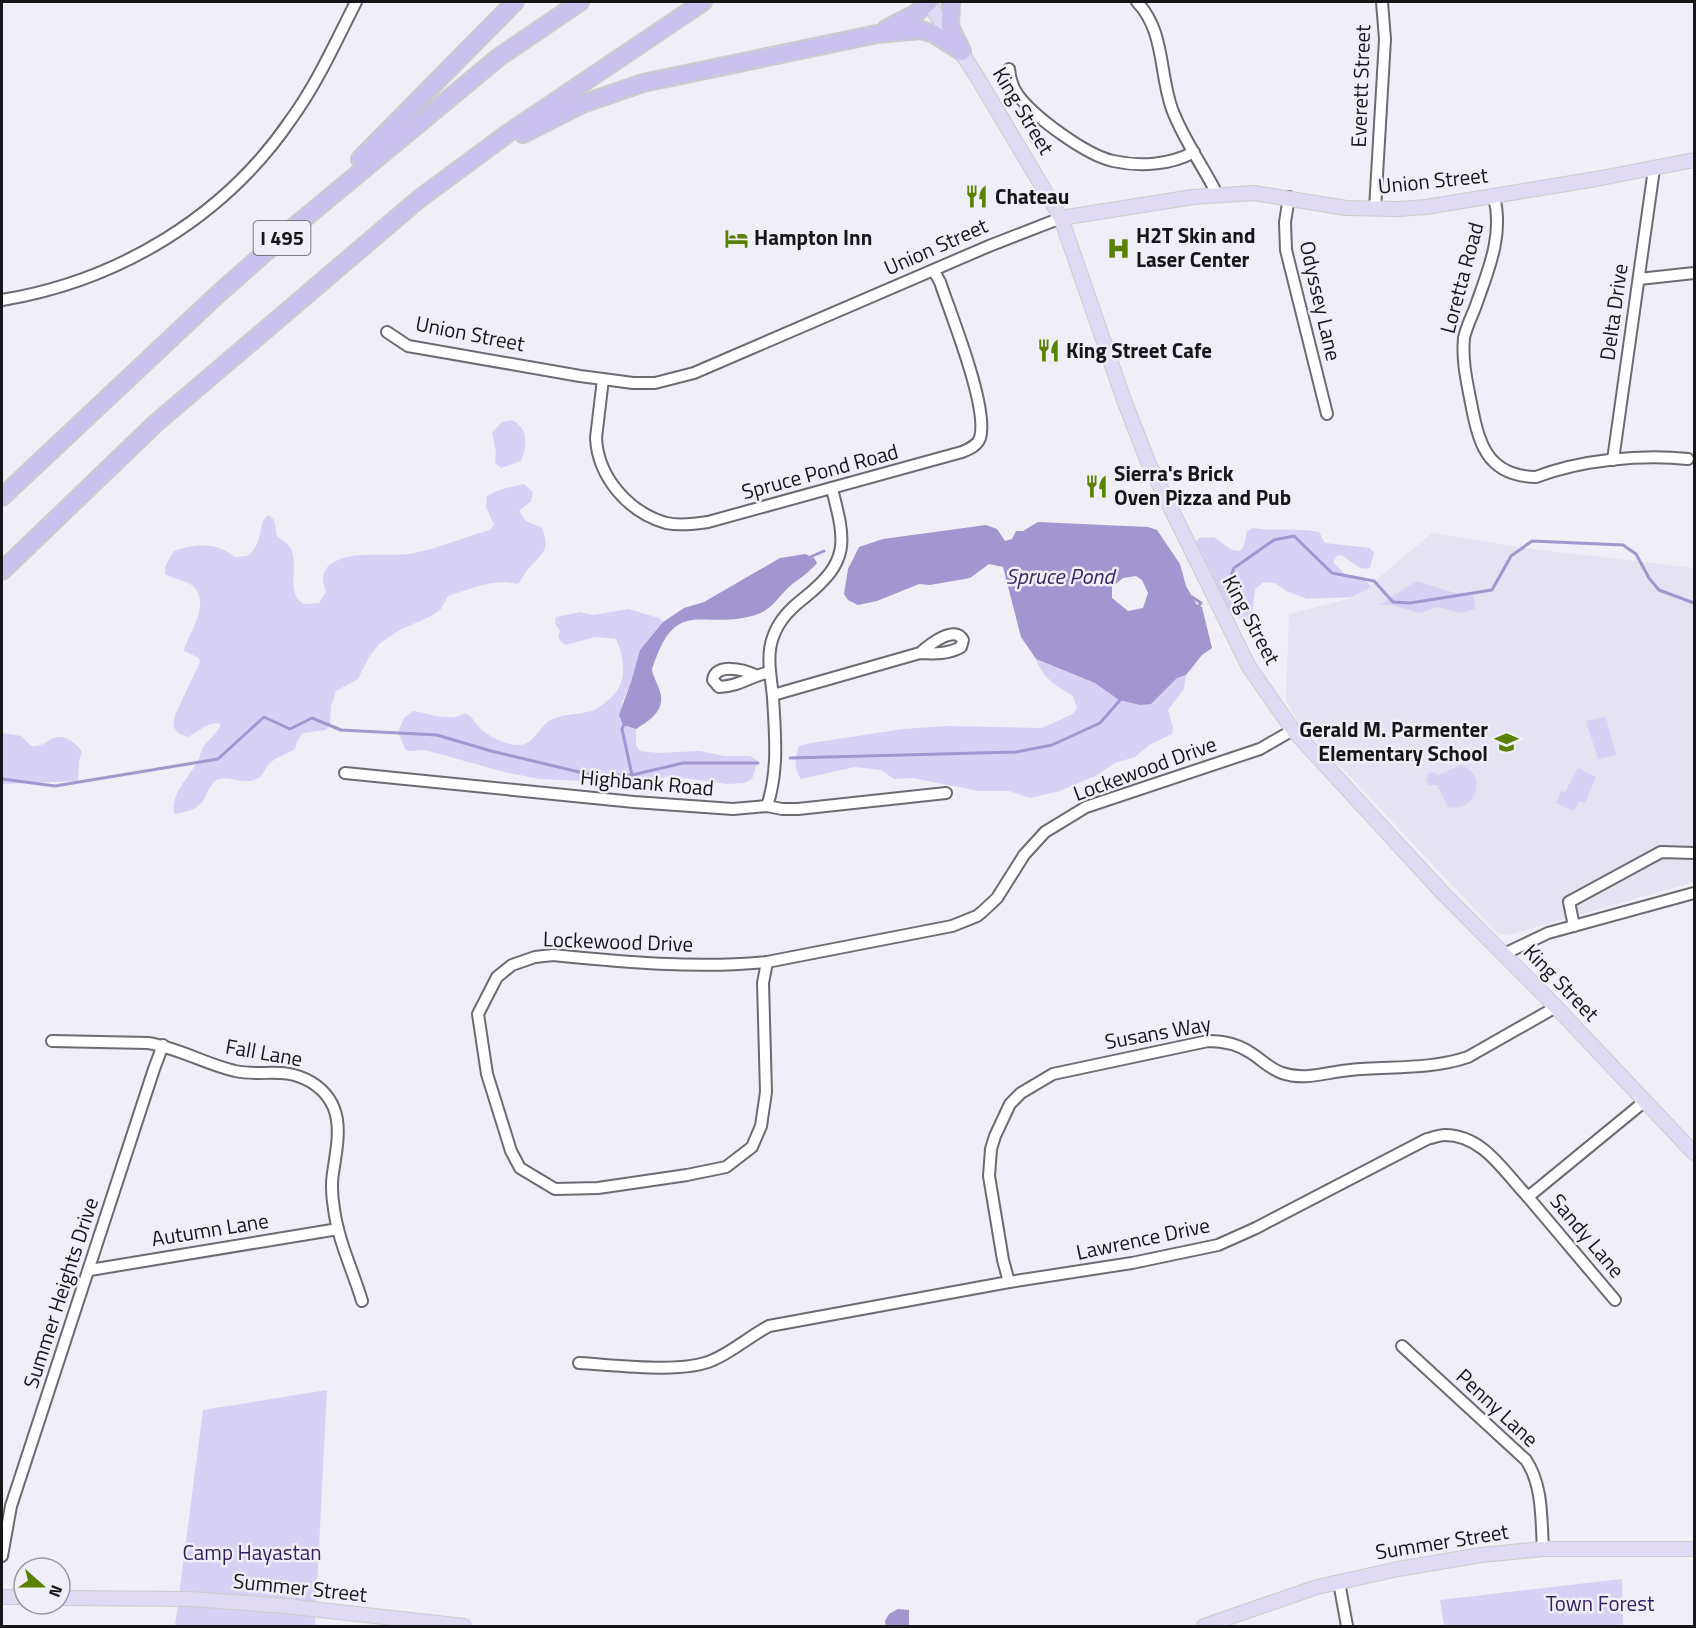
<svg xmlns="http://www.w3.org/2000/svg" width="1696" height="1628" viewBox="0 0 1696 1628" font-family="'Titillium Web',sans-serif">
	<style>
		.built { fill: #e5e2f1 }
		.green { fill: #d8d1f6 }
		.water { fill: #a395cf; fill-rule: evenodd }
		.lines { fill: none; stroke-linecap: round; stroke-linejoin: round }
		.stream { stroke: #a395cf; stroke-width: 3 }
		.minor-casing { stroke: #6c6b71; stroke-width: 14 }
		.major-casing { stroke: #ccc; stroke-width: 16 }
		.highway-casing { stroke: #ccc; stroke-width: 20 }
		.minor { stroke: #fff; stroke-width: 10 }
		.major { stroke: #e0daf5; stroke-width: 14 }
		.highway { stroke: #cbc1ef; stroke-width: 16 }
		.labels { text-anchor: middle; stroke-width: 5; stroke-linejoin: round; paint-order: stroke }
		.shield { fill: #f0eef6; stroke: #57565b; stroke-width: 1.5 }
		.shield-label { font-size: 20px; font-weight: bold; fill: #161518 }
		.street-label { font-size: 21px; fill: #161518; stroke: #f0eef6 }
		.poi-label { font-size: 21px; font-weight: bold; fill: #161518; stroke: #f0eef6; text-anchor: start }
		.park-label { font-size: 21px; fill: #361e62; stroke: #f0eef6 }
		.water-label { font-size: 22px; font-style: italic; fill: #3b2468; stroke: #f0eef6 }
	</style>
	<rect width="100%" height="100%" fill="#f0eef6"/>
	<polygon class="built" points="1432,533 1524,548 1694,568 1694,882 1508,935 1497,933 1298,721 1286,701 1289,614 1356,597"/>
	<g class="green">
		<path d="M512,420C529,429 527,446 521,461L501,468L495,463L496,451L492,433L502,422Z"/>
		<path d="M524,484L533,492L531,501L519,511L526,521L542,528C550,550 544,552 530,567C525,572 522,579 518,584C494,578 471,589 448,596L441,609L433,615L398,631L379,644L369,657L358,679L336,691L331,706L330,724L326,730L303,733L297,741L295,749C287,754 276,757 270,763C262,771 265,778 250,781C238,783 229,775 217,780C207,785 208,799 198,806C192,811 183,812 176,814L174,813C171,793 189,777 198,761C200,757 201,751 203,747C209,738 217,735 221,724C207,720 199,733 187,737L178,733L173,726L175,715L200,662L199,658L184,651C188,634 210,606 195,588C188,580 174,580 165,574V567L173,552C185,545 210,543 222,549C227,551 231,555 235,557L247,556C266,543 256,521 269,515L274,520L277,536C281,540 288,543 291,549C299,566 285,594 304,604L319,603L326,592C321,577 321,569 336,561C355,550 392,558 414,553C440,548 465,537 490,530L494,525L486,507L487,496L499,490Z"/>
		<path d="M1253,528C1275,531 1297,528 1319,532L1325,543L1370,548L1374,553L1370,568C1359,572 1351,560 1341,555L1337,556L1333,562L1346,575L1363,577L1371,587L1353,597L1307,599L1286,591L1275,583L1264,582L1255,589L1252,618L1243,621C1223,610 1222,592 1211,574C1206,564 1196,555 1194,544L1199,538L1214,537L1232,550L1240,551L1244,546L1247,531Z"/>
		<polygon points="1416,581 1455,593 1470,594 1474,597 1475,609 1461,613 1438,607 1420,613 1392,605 1379,605"/>
		<path d="M628,609L659,618L663,622L640,650L631,682L622,703L627,727L636,729V745L640,751L659,753L700,751L724,756H750L758,761L752,779L744,783L728,784L669,776L656,779L651,783L637,787L608,782L539,779L504,772L425,750L409,751L405,749L398,732L404,718L413,711C429,713 450,723 465,713C472,716 473,720 478,726C487,736 505,745 519,745C534,745 539,726 551,720C562,714 574,715 587,712C594,711 601,706 607,701C628,686 626,661 616,639L595,637L566,645L561,642L558,637L560,631L555,623L556,617L580,612L593,615Z"/>
		<path d="M1036,659L1095,683L1119,699L1151,704L1177,678L1186,675L1184,689L1168,710L1173,728L1172,734L1149,745L1135,757L1115,763L1097,775L1060,791L1030,798L1009,791H979L912,778L894,779L881,770L855,767L801,779C793,769 795,758 799,746L811,743L903,729L947,726L1042,728L1073,714L1077,708L1073,696C1057,686 1043,679 1036,659Z"/>
		<polygon points="1606,717 1616,755 1598,759 1586,721"/>
		<path d="M2,733L21,736L31,746C42,747 45,742 53,738C64,734 77,743 82,752L79,761L78,781L2,784Z"/>
		<path d="M1460,765C1489,773 1477,813 1448,807L1437,785H1429L1426,779L1429,773L1432,772L1439,775Z"/>
		<polygon points="1578,768 1596,777 1585,803 1579,801 1574,811 1556,803 1561,791 1565,792"/>
		<polygon points="327,1390 315,1626 175,1626 203,1410"/>
		<polygon points="1622,1579 1623,1626 1444,1626 1440,1600"/>
	</g>
	<g class="water">
		<path d="M1038,522L1148,527L1157,530L1180,564L1186,586L1197,605L1202,607L1212,648L1202,655L1186,675L1177,678L1151,704L1140,705L1119,700L1095,683L1036,659L1021,637L1003,567L989,564L970,578L930,585L919,584L877,601L858,605L848,600L844,594L848,569L859,547L883,539L986,525L997,529L1005,541L1012,539L1016,531H1023ZM1136,576L1142,580L1148,593L1143,608L1128,611L1112,598V587L1123,578Z"/>
		<path d="M805,554L814,558L817,563C809,573 798,579 789,587C778,597 772,609 758,614C702,633 677,592 652,669C653,678 658,683 660,692C666,710 649,721 636,729L623,725L619,715L631,682L640,650L663,622L684,608L704,602L780,558Z"/>
		<polygon points="898,1609 909,1610 909,1626 886,1626 885,1621 889,1614"/>
	</g>
	<g class="lines">
		<g class="stream">
			<polyline points="808,558 824,551"/>
			<polyline points="1226,589 1234,568 1274,540 1294,536 1332,573 1374,581 1393,602 1410,603 1492,590 1511,556 1532,541 1623,545 1636,554 1649,578 1659,590 1694,603"/>
			<polyline points="1192,597 1201,603 1196,609"/>
			<polyline points="625,722 622,729 632,775"/>
			<polyline points="790,758 1016,752 1052,745 1100,723 1121,699"/>
			<polyline points="2,779 55,786 218,759 264,717 290,729 312,718 341,730 437,735 491,751 596,776 632,775 683,763 758,763"/>
		</g>
		<defs>
			<g id="minor">
				<path d="M1137,2C1165,31 1159,73 1172,109C1183,139 1203,166 1217,194"/>
				<path d="M1009,69C1010,79 1012,87 1018,95C1034,117 1086,155 1113,161C1140,167 1170,165 1194,152"/>
				<polyline points="1289,197 1285,222 1286,250 1327,414"/>
				<path d="M1494,197C1504,235 1488,271 1475,308C1471,318 1466,328 1464,338C1462,359 1466,378 1470,398C1478,439 1484,476 1536,477C1580,460 1641,454 1688,459"/>
				<polyline points="1375,209 1385,39 1382,2"/>
				<polyline points="1639,279 1694,273"/>
				<path d="M2,300C118,281 225,217 292,118C318,82 336,41 356,2"/>
				<polyline points="387,332 408,346 580,376 633,383 655,383 694,373 989,246 1061,218"/>
				<path d="M603,379L596,438C598,477 628,512 666,523C680,526 695,524 708,522L962,452C969,449 977,446 980,438C989,408 951,315 940,282L934,271"/>
				<polyline points="1613,460 1654,169"/>
				<path d="M755,675C743,669 715,663 713,680L719,687C741,686 750,676 770,672"/>
				<path d="M773,695L920,653C929,645 955,624 963,640L961,647C948,654 935,654 920,653"/>
				<polyline points="345,773 634,802 733,809 767,806 782,809 798,809 946,793"/>
				<path d="M767,806C779,770 775,734 773,697C771,677 766,656 773,637C779,620 790,609 804,598C850,561 846,543 832,489"/>
				<polyline points="1574,926 1569,902 1661,852 1694,853"/>
				<polyline points="1504,954 1548,933 1694,893"/>
				<path d="M767,962L763,983L766,1092L761,1126L752,1147L726,1167L687,1175L598,1188L555,1189L520,1168L511,1151L487,1074L478,1014L497,977L512,965L535,957L553,955C624,962 696,969 767,962L952,926L977,916L982,912L997,898L1024,855L1045,832L1086,807L1260,749L1293,730"/>
				<path d="M52,1041L148,1043C179,1048 205,1064 235,1071C264,1077 283,1066 311,1082C347,1104 338,1139 333,1173C331,1185 332,1197 334,1209C338,1240 353,1271 362,1301"/>
				<polyline points="1528,1197 1615,1300"/>
				<polyline points="90,1270 338,1229"/>
				<path d="M1009,1282L1003,1260L989,1176L991,1149L995,1136L1010,1104L1021,1093L1053,1074L1208,1041C1223,1041 1238,1044 1251,1053C1261,1059 1270,1069 1282,1073C1305,1081 1327,1072 1350,1070C1389,1066 1430,1070 1468,1057L1556,1007"/>
				<path d="M1402,1346L1526,1460C1543,1486 1541,1518 1543,1549"/>
				<path d="M579,1363C615,1365 683,1374 713,1360C732,1352 750,1336 769,1326L1009,1282L1132,1263L1218,1245L1256,1228L1427,1139C1432,1138 1439,1135 1445,1135C1483,1135 1504,1172 1528,1197L1645,1101"/>
				<polyline points="2,1556 11,1506 154,1069 163,1045"/>
				<polyline points="1339,1582 1347,1626"/>
			</g>
			<g id="major">
				<polyline points="928,2 976,75 1061,218 1124,400 1148,462 1249,667 1293,730 1440,890 1556,1007 1694,1153"/>
				<polyline points="1061,218 1193,197 1254,193 1346,208 1398,209 1426,207 1596,179 1694,160"/>
				<polyline points="2,1597 24,1597"/>
				<polyline points="60,1598 191,1599 285,1606 464,1626"/>
				<polyline points="1204,1626 1317,1587 1398,1569 1481,1555 1543,1549 1694,1549"/>
			</g>
			<g id="highway">
				<polyline points="951,2 950,26 962,51"/>
				<polyline points="886,29 915,14 929,2"/>
				<polyline points="523,134 582,104 643,83 877,34 921,30 934,34 962,52"/>
				<polyline points="360,159 515,2"/>
				<polyline points="2,497 217,295 294,227 499,57 580,2"/>
				<polyline points="2,571 156,423 419,199 507,134 703,2"/>
			</g>
		</defs>
		<use href="#minor" class="minor-casing"/>
		<use href="#major" class="major-casing"/>
		<use href="#highway" class="highway-casing"/>
		<use href="#minor" class="minor"/>
		<use href="#major" class="major"/>
		<use href="#highway" class="highway"/>
	</g>
	<defs>
		<symbol id="restaurant-bare" viewBox="-9 -9 18 18"><path d="M-5-6h1v4h1v-4h1v4h1v-4h1v5L-1.5 .5V6h-2V.5L-5-1ZM5-6V6H3V1.5H1.5Q1.5-4 5-6Z" fill="#5a8101" stroke="#f0eef6" stroke-width="2.5" paint-order="stroke"/></symbol>
		<symbol id="hotel-bare" viewBox="-9 -9 18 18"><path d="M-6-4.5h1.5V1H6V5H4.5V3h-9V5H-6ZM-4 0a1.8 1.8 0 1 1 3.6 0ZM.5 0V-2.5h3Q6-2.5 6 0Z" fill="#5a8101" stroke="#f0eef6" stroke-width="2.5" paint-order="stroke"/></symbol>
		<symbol id="hospital-bare" viewBox="-9 -9 18 18"><path d="M-5-5h3v3.5h4V-5h3V5h-3V1.5h-4V5h-3Z" fill="#5a8101" stroke="#f0eef6" stroke-width="2.5" paint-order="stroke"/></symbol>
		<symbol id="school-bare" viewBox="-9 -9 18 18"><path d="M0-5L7-2L0 1L-7-2ZM-4 1L0 2.5L4 1V4Q0 6-4 4Z" fill="#5a8101" stroke="#f0eef6" stroke-width="2.5" paint-order="stroke"/></symbol>
	</defs>
	<g fill-rule="evenodd">
		<use href="#restaurant-bare" x="960" y="180" width="33" height="33"/>
		<use href="#hotel-bare" x="720" y="222" width="33" height="33"/>
		<use href="#hospital-bare" x="1102" y="232" width="33" height="33"/>
		<use href="#restaurant-bare" x="1032" y="334" width="33" height="33"/>
		<use href="#restaurant-bare" x="1080" y="470" width="33" height="33"/>
		<use href="#school-bare" x="1490" y="726" width="33" height="33"/>
	</g>
	<g class="labels">
		<rect class="shield" x="253.5" y="221" width="57" height="34" rx="4.5"/>
		<g class="shield-label">
			<text x="282" y="245">I 495</text>
		</g>
		<g class="street-label">
			<text transform="translate(1361 86) rotate(-88)" y="7">Everett Street</text>
			<text transform="translate(1023 111) rotate(59)" y="7">King Street</text>
			<text transform="translate(1433 181) rotate(-6)" y="7">Union Street</text>
			<text transform="translate(936 247) rotate(-24)" y="7">Union Street</text>
			<text transform="translate(1462 278) rotate(-75)" y="7">Loretta Road</text>
			<text transform="translate(1320 301) rotate(77)" y="7">Odyssey Lane</text>
			<text transform="translate(1614 312) rotate(-82)" y="7">Delta Drive</text>
			<text transform="translate(470 334) rotate(11)" y="7">Union Street</text>
			<text transform="translate(820 472) rotate(-15)" y="7">Spruce Pond Road</text>
			<text transform="translate(1251 620) rotate(62)" y="7">King Street</text>
			<text transform="translate(1145 769) rotate(-20)" y="7">Lockewood Drive</text>
			<text transform="translate(647 783) rotate(5)" y="7">Highbank Road</text>
			<text transform="translate(618 942) rotate(2)" y="7">Lockewood Drive</text>
			<text transform="translate(1561 983) rotate(46)" y="7">King Street</text>
			<text transform="translate(1158 1033) rotate(-10)" y="7">Susans Way</text>
			<text transform="translate(264 1053) rotate(10)" y="7">Fall Lane</text>
			<text transform="translate(210 1230) rotate(-9)" y="7">Autumn Lane</text>
			<text transform="translate(1587 1236) rotate(50)" y="7">Sandy Lane</text>
			<text transform="translate(1143 1239) rotate(-12)" y="7">Lawrence Drive</text>
			<text transform="translate(61 1293) rotate(-72)" y="7">Summer Heights Drive</text>
			<text transform="translate(1497 1408) rotate(43)" y="7">Penny Lane</text>
			<text transform="translate(1442 1542) rotate(-9)" y="7">Summer Street</text>
			<text transform="translate(300 1588) rotate(6)" y="7">Summer Street</text>
		</g>
		<g class="poi-label">
			<text x="995" y="204">Chateau</text>
			<text x="1136" y="243">H2T Skin and<tspan x="1136" dy="24">Laser Center</tspan></text>
			<text x="754" y="245">Hampton Inn</text>
			<text x="1066" y="358">King Street Cafe</text>
			<text x="1114" y="481">Sierra's Brick<tspan x="1114" dy="24">Oven Pizza and Pub</tspan></text>
			<text x="1488" y="737" text-anchor="end">Gerald M. Parmenter<tspan x="1488" dy="24">Elementary School</tspan></text>
		</g>
		<g class="park-label">
			<text x="252" y="1560">Camp Hayastan</text>
			<text x="1600" y="1611">Town Forest</text>
		</g>
		<g class="water-label">
			<text x="1060" y="584">Spruce Pond</text>
		</g>
	</g>
	<rect width="1696" height="1628" fill="none" stroke="#161518" stroke-width="6"/>
	<g transform="translate(42 1586) rotate(111)"><circle r="28" fill="#f0eef6" stroke="#99979d" stroke-width="1.5"/>
	<path d="M0-4.5L10 22L0 15L-10 22Z" fill="#5a8101"/>
	<text y="-9" font-size="16" font-weight="bold" text-anchor="middle" fill="#161518">N</text>
	</g>
</svg>
